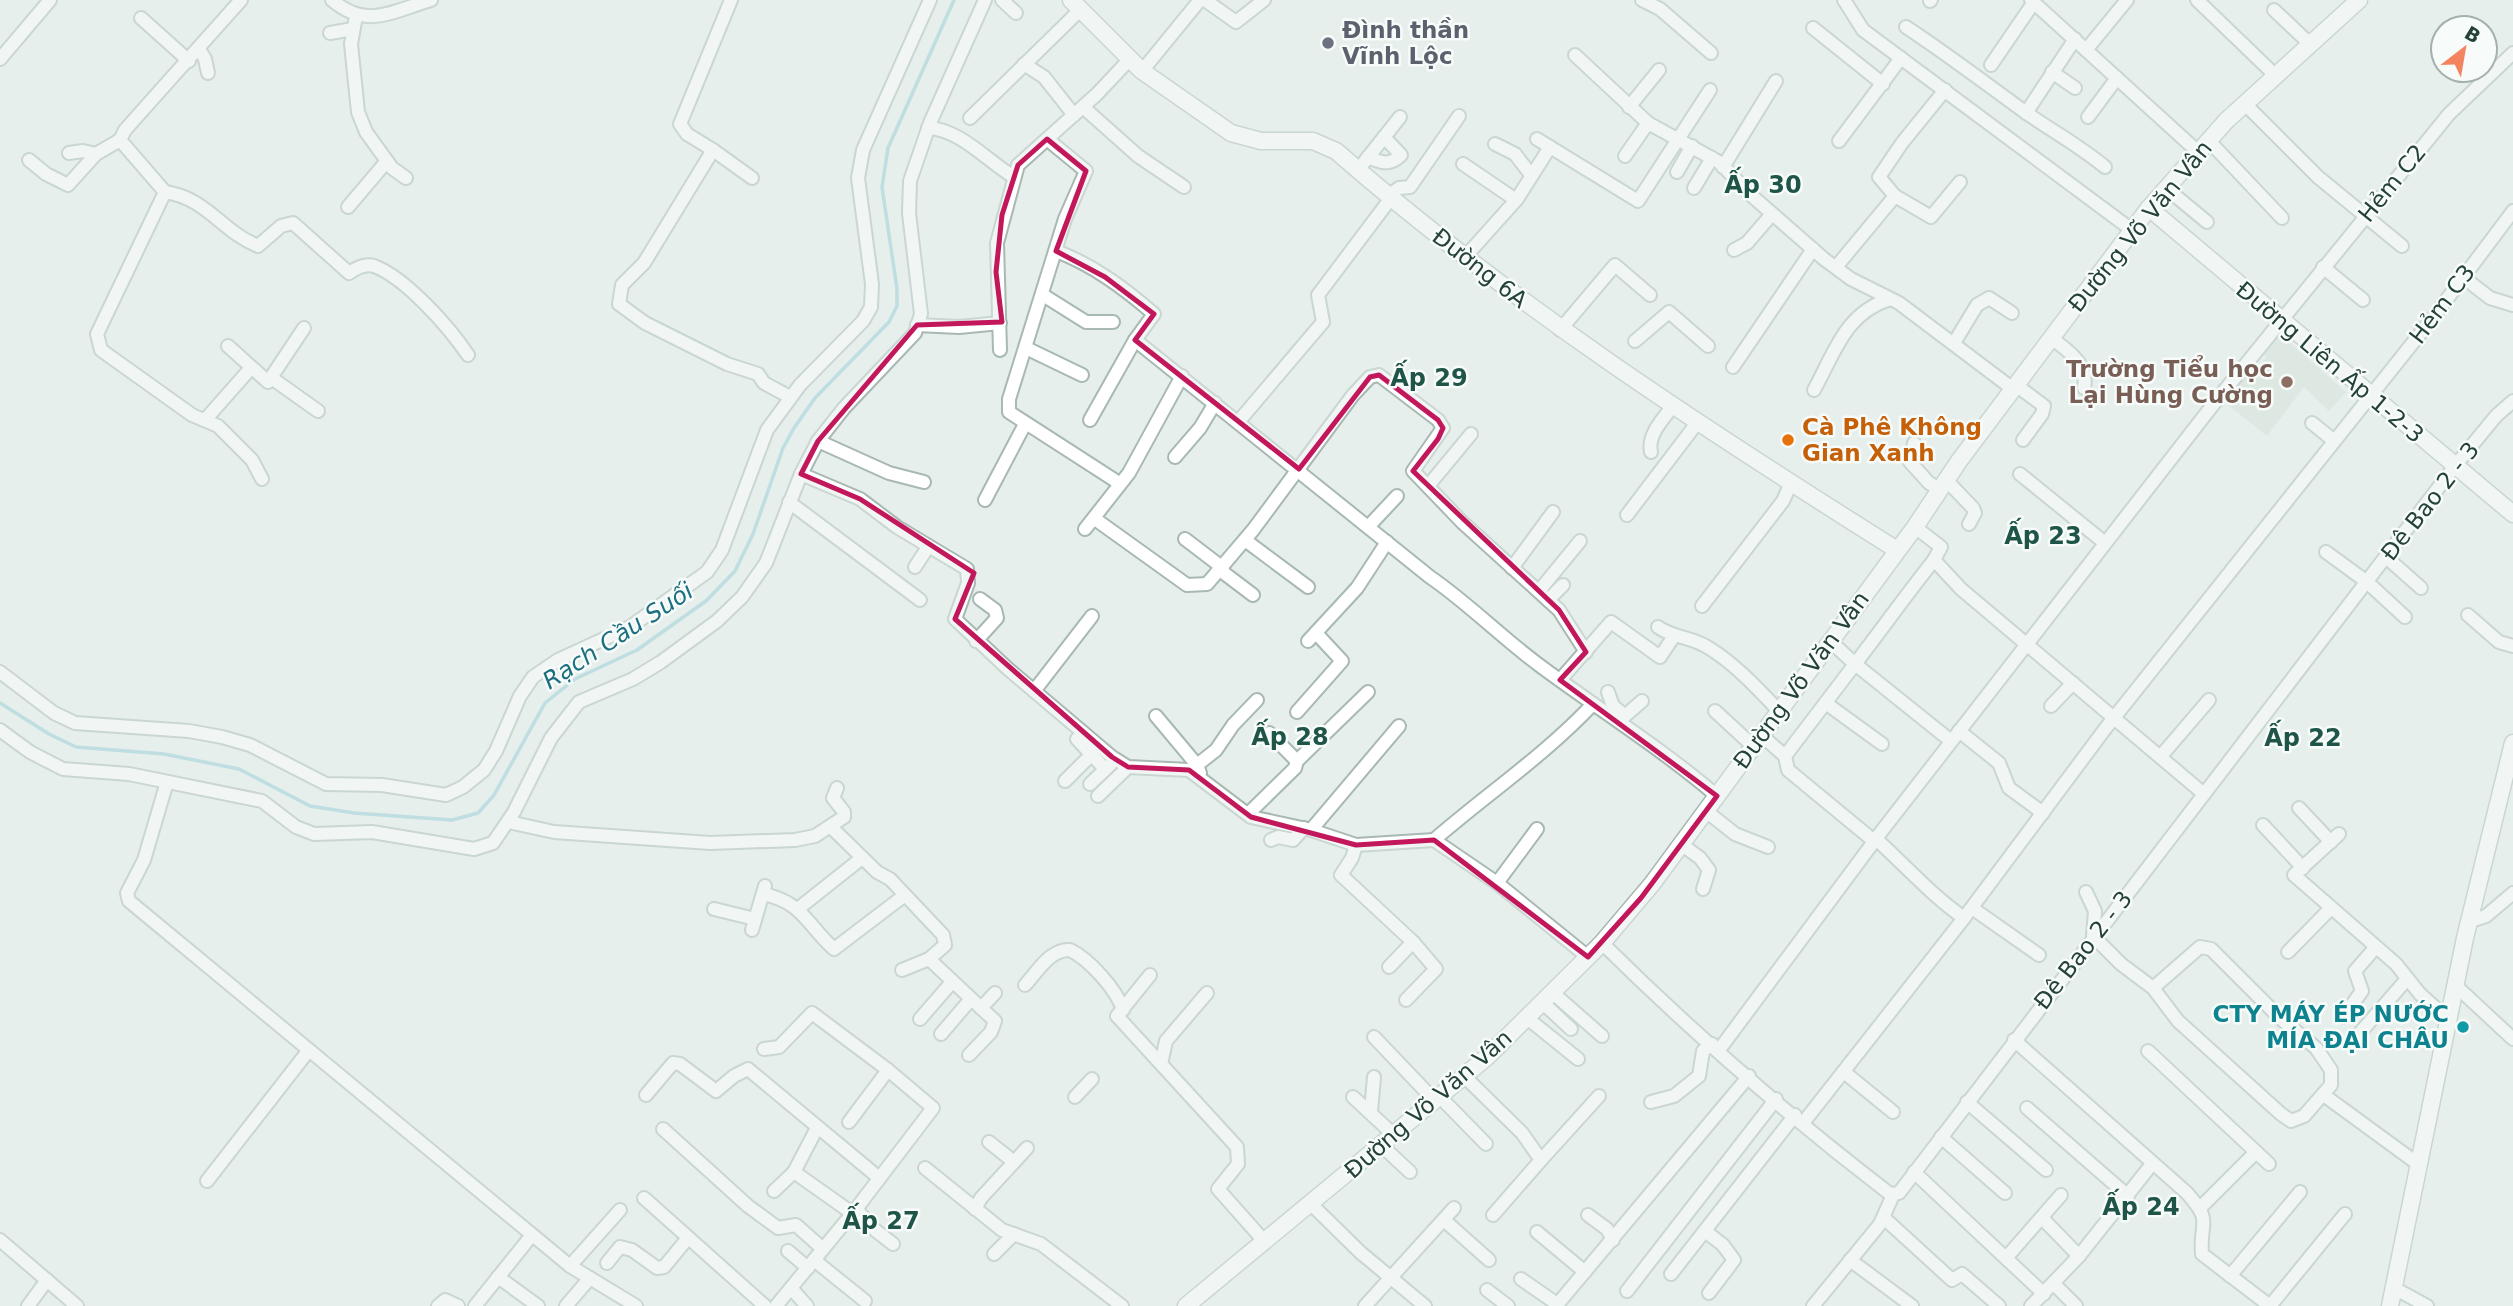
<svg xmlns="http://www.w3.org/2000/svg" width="2513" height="1306" viewBox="0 0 2513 1306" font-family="'DejaVu Sans',sans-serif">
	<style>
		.built { fill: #d4dfda }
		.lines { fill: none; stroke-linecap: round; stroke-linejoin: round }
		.stream { stroke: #8ec9d4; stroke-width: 3.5 }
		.minor-casing { stroke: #a8b8b2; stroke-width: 16 }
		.tertiary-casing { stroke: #a8b8b2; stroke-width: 19 }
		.minor { stroke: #fff; stroke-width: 12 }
		.tertiary { stroke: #fff; stroke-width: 16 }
		.marked { fill: none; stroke: #c2185b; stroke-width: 5; stroke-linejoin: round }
		.worship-dot { fill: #6b7280; stroke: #f7fbf9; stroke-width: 2.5 }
		.education-dot { fill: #8d6e63; stroke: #f7fbf9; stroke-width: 2.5 }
		.food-dot { fill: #e8710a; stroke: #f7fbf9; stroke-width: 2.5 }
		.culture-dot { fill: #0f9aa8; stroke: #f7fbf9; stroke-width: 2.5 }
		.labels { text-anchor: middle; stroke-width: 5; stroke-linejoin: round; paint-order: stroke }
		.worship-label { font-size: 23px; font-weight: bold; fill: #5b616d; stroke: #f7fbf9; text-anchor: start }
		.street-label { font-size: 23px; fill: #24423a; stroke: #f7fbf9 }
		.education-label { font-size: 23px; font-weight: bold; fill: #785e54; stroke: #f7fbf9; text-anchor: end }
		.food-label { font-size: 23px; font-weight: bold; fill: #c56008; stroke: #f7fbf9; text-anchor: start }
		.culture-label { font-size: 23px; font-weight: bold; fill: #0d838f; stroke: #f7fbf9; text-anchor: end }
		.neighbourhood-label { font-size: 24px; font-weight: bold; fill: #1f5548; stroke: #f7fbf9 }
		.water-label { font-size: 24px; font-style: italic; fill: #1c6f80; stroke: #f7fbf9 }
	</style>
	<rect width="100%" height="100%" fill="#e6efeb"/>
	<polygon class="built" points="2279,333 2346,392 2329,411 2304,387 2267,436 2223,401 2246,372 2252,376 2266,358 2264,351"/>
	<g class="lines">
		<polyline class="stream" points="0,703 49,734 76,747 164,754 239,769 310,806 354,813 452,820 478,813 494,795 545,703 575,679 637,650 706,601 735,571 753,534 783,448 794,428 815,398 889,322 897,306 897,289 882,187 888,148 954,0"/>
		<defs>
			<g id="minor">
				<polyline points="241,0 125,130 120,140 165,192 97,334 101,350 192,415 218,426 252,460 262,479"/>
				<path d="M332,0C367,30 392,11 431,0"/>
				<polyline points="731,0 680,124 687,134 713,150 644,263 622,285 619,304 645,323 727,364 758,374 764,383 790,397"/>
				<polyline points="1002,0 1016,13"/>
				<polyline points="1205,0 1236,22 1264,0"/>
				<polyline points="1642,0 1660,9 1711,53"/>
				<polyline points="1844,0 1863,30 2132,230"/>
				<polyline points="2031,0 2197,151"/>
				<polyline points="2197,0 2277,77"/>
				<polyline points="1930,1 1931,0"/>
				<polyline points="2274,10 2310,44"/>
				<polyline points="356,16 351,44 358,112 366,132 392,168 406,178"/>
				<polyline points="141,18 189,61"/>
				<path d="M1906,27C1947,54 1985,83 2025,112C2052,131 2080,146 2105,167"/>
				<polyline points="1813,28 1883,84"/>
				<polyline points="330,33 353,29"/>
				<polyline points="199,49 205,59 208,73"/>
				<polyline points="2086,50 2127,0"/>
				<polyline points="1575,55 1648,123 1719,162 1752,196 1824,259 1851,279 1899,303 2013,389"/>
				<polyline points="0,59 50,0"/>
				<polyline points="1024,64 1044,77 1074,115"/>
				<polyline points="1991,65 2034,2"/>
				<polyline points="1142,71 1200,0"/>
				<polyline points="2052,72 2075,88"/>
				<polyline points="1945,90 1902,143 1879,177 1895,196 1931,217 1960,182"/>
				<polyline points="2245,104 2318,177 2402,246"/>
				<polyline points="1083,107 1138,156 1184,187"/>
				<polyline points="1629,107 1659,70"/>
				<polyline points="2026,113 2075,39"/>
				<polyline points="2088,117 2117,78"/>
				<polyline points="970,118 1080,10"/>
				<path d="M928,128C960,129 987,161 1014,177"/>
				<polyline points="1047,139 1086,171 1065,219 1009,399 1009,412 1119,483"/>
				<polyline points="1537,139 1638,201 1710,90"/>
				<polyline points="2208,140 2282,218"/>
				<polyline points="1839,141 1901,58"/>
				<polyline points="1495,144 1515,154 1531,175"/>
				<polyline points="713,150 752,178"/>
				<polyline points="69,153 83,151 96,154"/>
				<polyline points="1625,156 1648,123"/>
				<path d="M1368,157C1381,163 1390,166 1401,155L1384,137"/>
				<polyline points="29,160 46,174 68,185 96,154 120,140"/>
				<polyline points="1463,164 1516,200"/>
				<polyline points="1723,167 1776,81"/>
				<polyline points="1358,170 1400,117"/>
				<polyline points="1677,172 1692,146"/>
				<polyline points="1694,188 1712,158"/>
				<polyline points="2166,188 2207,222"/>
				<path d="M165,192C207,198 221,231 258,246L281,226L293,223L349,273C356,268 365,263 374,266C406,278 449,327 468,355"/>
				<polyline points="1388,196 1399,188 1410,187 1459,116"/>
				<polyline points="348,207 387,161"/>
				<polyline points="1734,250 1747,243 1772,214"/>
				<path d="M1056,251C1093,265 1124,288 1154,314L1135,340L1430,577C1468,603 1501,637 1539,665C1598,709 1661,748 1717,796"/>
				<polyline points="1465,257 1517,199 1550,147"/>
				<polyline points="1836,267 1895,196"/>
				<polyline points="2323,267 2363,300"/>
				<polyline points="2463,277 2490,298 2513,305"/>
				<polyline points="1043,295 1086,322 1113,322"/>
				<polyline points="917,325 959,327 1000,323"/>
				<polyline points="1560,330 1615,265 1650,295"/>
				<path d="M2051,338C2068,350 2089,365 2084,388"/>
				<polyline points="1635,341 1669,312 1708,346"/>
				<polyline points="1954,343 1977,305 1989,298 2012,313"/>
				<polyline points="228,346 268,382 304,328"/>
				<polyline points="1026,348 1082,375"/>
				<polyline points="1000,350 997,243 1018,165 1097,94 1129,60"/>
				<polyline points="1733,367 1813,249"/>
				<polyline points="273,379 318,411"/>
				<polyline points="2016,385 2044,406 2042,414 2023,440"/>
				<path d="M1814,390C1835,352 1845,313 1890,299"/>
				<polyline points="205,420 250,369"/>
				<polyline points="1090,420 1135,340"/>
				<polyline points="1239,421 1323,322 1318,295 1391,198"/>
				<polyline points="2312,423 2333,440"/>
				<polyline points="818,441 889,473 924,482"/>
				<polyline points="1914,443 1910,462 1929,483 1940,489"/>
				<path d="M1651,452C1647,435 1663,419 1673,406"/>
				<polyline points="1175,457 1200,428 1215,403"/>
				<polyline points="801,474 860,499 897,527 967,569 968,583 955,619 1007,668 1112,757 1128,767 1189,770 1251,817 1311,830 1356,845 1434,840 1497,883 1588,957"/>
				<polyline points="2020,474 2105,543"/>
				<polyline points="1946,480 1973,508 1975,513 1969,524"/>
				<polyline points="1428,486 1471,434"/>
				<polyline points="985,500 1025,424"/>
				<polyline points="789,502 920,600"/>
				<polyline points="1627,515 1697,423"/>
				<polyline points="1095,519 1187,585 1207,584 1253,530 1353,395 1370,377 1379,375 1438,420 1443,428 1413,471 1462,522 1559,610 1586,652"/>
				<polyline points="1368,527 1397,496"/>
				<polyline points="1915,527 1941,547 1934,560 1961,589 2204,794"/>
				<polyline points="1085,529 1129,473 1182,376"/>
				<polyline points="1185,539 1223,568"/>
				<polyline points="1245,540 1308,587"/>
				<polyline points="2326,552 2367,582 2405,617"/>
				<polyline points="2386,557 2421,588"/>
				<polyline points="915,567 928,547"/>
				<polyline points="1512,568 1553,512"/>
				<polyline points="1220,570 1253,595"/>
				<polyline points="1539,591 1580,541"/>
				<polyline points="1548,600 1563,585"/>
				<polyline points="1702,606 1783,501 1791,483"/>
				<polyline points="2468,615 2499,642 2513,646"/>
				<path d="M1658,627C1673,638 1693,637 1709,648C1735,664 1757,688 1779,711"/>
				<polyline points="976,641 997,618 995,610 980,599"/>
				<polyline points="1308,641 1357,588 1387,542"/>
				<path d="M1830,641L1855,664C1882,629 1906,595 1934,560"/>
				<polyline points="0,672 54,713 75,723 189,731 222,737 250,745 326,784 382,785 446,795 463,787 484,770 496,751 520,696 533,677 558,660 630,627 707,572 722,550 767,430 800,385 863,321 871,307 872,284 858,178 863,150 930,0"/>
				<polyline points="1560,680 1611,622 1660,657 1674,636"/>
				<polyline points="1034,691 1092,616"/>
				<polyline points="1608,692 1613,706 1624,715"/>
				<polyline points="1827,704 1882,744"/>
				<polyline points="2051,706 2073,683"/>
				<polyline points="1715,711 1753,746"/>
				<polyline points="1297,712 1342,661 1316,633"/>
				<polyline points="1156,716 1197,765 1200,773"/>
				<polyline points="1619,721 1642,701"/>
				<polyline points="0,730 30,752 63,769 129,774 262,801 296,827 314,834 372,832 474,849 493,843 514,812 551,738 579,702 633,679 661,662 717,621 742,597 766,563 801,474 818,441 844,408 915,333 921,314 909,213 910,181 930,123 985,0"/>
				<polyline points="1959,731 1999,763 2009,788 2043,813"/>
				<polyline points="1269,733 1297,761"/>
				<polyline points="1761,735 1785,756 1788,770 1874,841"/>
				<polyline points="1077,739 1105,769"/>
				<polyline points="1785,756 1855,664 1951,741"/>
				<polyline points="2161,756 2209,700"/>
				<polyline points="1197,765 1216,750 1233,725 1257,700"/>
				<polyline points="1065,781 1091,755"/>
				<polyline points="167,782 144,860 127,893 129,901 570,1266 636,1306"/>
				<polyline points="1090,784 1110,765"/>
				<polyline points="1098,796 1128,767"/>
				<polyline points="2299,808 2331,842"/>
				<polyline points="1706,811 1735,834 1768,847"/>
				<polyline points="1248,814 1295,768 1297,761 1368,692"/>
				<polyline points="509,822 554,832 710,843 795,840 815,836 844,817 844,812 833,798 837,788"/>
				<polyline points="2263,825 2303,868"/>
				<polyline points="831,827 877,872 890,879 943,935 945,945 929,959 902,970"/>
				<polyline points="1311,830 1399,726"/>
				<polyline points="2339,834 2294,875 2396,964 2420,994 2449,1020"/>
				<path d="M1876,839C1906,866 1931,895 1964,918"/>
				<polyline points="1271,840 1278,837 1293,840 1304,828"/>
				<path d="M1434,840C1487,794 1545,755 1593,704"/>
				<polyline points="1681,844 1700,858 1709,870 1703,889"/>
				<polyline points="1356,845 1352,858 1341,875 1413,942 1436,969 1406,1000"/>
				<polyline points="1497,883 1537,829"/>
				<polyline points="2086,892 2095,911 2093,936 2121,964 2153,988 2178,1021 2281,1114 2291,1121 2304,1116 2331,1085 2331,1070 2316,1048 2280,1018 2211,949 2200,947 2153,988"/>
				<path d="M763,894C803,902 807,925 834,949L905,895"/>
				<polyline points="799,908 862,858"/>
				<polyline points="1972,908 2039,955"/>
				<polyline points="714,909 755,919"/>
				<polyline points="2471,921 2486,916 2513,893"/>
				<polyline points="752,930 765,886"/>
				<path d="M1602,943C1691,1031 1791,1118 1890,1194L1899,1193L2455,466L2496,416L2513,401"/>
				<polyline points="2288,952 2330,909"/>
				<polyline points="929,959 995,1021 991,1032 969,1055"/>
				<polyline points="1389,967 1413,942"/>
				<polyline points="1150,975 1117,1016 1161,1064"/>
				<path d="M1025,985C1038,971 1050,949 1070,950C1089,959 1117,990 1123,1010"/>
				<polyline points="2456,986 2513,1039"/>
				<polyline points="1207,993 1166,1041 1161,1064 1237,1147 1238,1164 1218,1189 1265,1242"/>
				<polyline points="1553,993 1602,1036"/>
				<polyline points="1543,1003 1571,1029"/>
				<polyline points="981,1008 995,993"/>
				<polyline points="2343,1017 2362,991 2355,971 2375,948"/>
				<polyline points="1527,1018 1578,1059"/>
				<polyline points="920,1019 952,982"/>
				<polyline points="941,1034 971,999"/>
				<polyline points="2359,1034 2407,979"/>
				<polyline points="1374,1037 1435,1101"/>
				<path d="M2014,1040L2187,1193C2214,1224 2199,1220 2202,1254L2270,1306"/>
				<polyline points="764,1049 779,1047 812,1013 888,1070"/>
				<polyline points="1719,1050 1881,832 2212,406 2449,114 2513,53"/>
				<polyline points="2148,1051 2269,1164"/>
				<polyline points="1844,1072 1893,1112"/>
				<polyline points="1464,1076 1522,1133 1541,1160 1493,1215"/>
				<polyline points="646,1095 673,1063 680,1064 716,1091 734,1076 748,1069 878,1177"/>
				<polyline points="2325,1096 2418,1164"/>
				<polyline points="1075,1097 1092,1079"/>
				<polyline points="1353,1097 1395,1136"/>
				<polyline points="1440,1097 1486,1144"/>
				<polyline points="1651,1102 1674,1096 1699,1076 1703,1051 1712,1044"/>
				<polyline points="1967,1102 2046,1170"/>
				<polyline points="2027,1108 2128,1196"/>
				<polyline points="1371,1111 1374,1077"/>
				<polyline points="1803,1123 1964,918 2105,729 2435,315 2513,211"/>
				<polyline points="663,1129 748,1206 778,1228 796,1225 823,1249"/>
				<polyline points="1941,1137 2005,1193"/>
				<polyline points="989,1142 1014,1162"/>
				<polyline points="1382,1146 1410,1172"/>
				<polyline points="1541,1160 1599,1096"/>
				<polyline points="925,1168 1002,1230 1041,1244 1122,1306"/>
				<polyline points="794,1172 852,1213"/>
				<polyline points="1914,1172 2044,1294"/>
				<polyline points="207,1181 309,1050"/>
				<polyline points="774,1191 794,1172 817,1128"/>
				<polyline points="644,1198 765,1306"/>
				<polyline points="1311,1204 1361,1253 1425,1306"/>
				<polyline points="2200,1208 2256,1152"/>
				<polyline points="856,1209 875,1230 893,1244"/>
				<polyline points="975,1209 981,1198 1027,1148"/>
				<polyline points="1588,1215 1607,1229 1613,1240"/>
				<polyline points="1884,1218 1952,1280 1962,1274 1999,1306"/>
				<polyline points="2043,1219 2079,1256"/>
				<polyline points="1444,1220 1489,1260"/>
				<polyline points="1705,1231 1723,1245 1734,1260 1709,1293"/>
				<polyline points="1537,1232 1585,1272"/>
				<polyline points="0,1240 77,1306"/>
				<polyline points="788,1251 808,1268"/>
				<polyline points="994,1254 1014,1234"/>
				<polyline points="2006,1258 2061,1195"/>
				<polyline points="814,1260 865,1301"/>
				<polyline points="1850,1260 1912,1306"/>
				<polyline points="607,1263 620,1247 632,1250 657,1268 664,1267 688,1238"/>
				<polyline points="570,1266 620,1210"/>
				<polyline points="1671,1274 1795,1115"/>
				<polyline points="2230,1276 2300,1192"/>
				<polyline points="498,1277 538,1306"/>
				<polyline points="1521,1279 1557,1304"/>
				<polyline points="2054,1284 2076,1306"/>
				<polyline points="791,1288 807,1306"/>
				<polyline points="2394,1288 2427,1306"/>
				<polyline points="1487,1290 1508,1306"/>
				<polyline points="1627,1291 1776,1099"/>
				<polyline points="28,1306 47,1280"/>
				<polyline points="438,1306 445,1300 458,1306"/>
				<polyline points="475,1306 532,1235"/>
				<polyline points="566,1306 590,1278"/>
				<polyline points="776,1306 856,1209 933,1108 888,1070 849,1122"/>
				<polyline points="1365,1306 1454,1208"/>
				<polyline points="1556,1306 1749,1076"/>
				<polyline points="1813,1306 1880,1224 1893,1195"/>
				<polyline points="2031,1306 2079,1256 2152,1164"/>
				<polyline points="2270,1306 2345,1214"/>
			</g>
			<g id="tertiary">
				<path d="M1071,0L1142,71L1231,133L1261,141H1313L1336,151C1510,303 1703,428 1897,550"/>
				<polyline points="2149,208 2513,514"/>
				<polyline points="1186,1306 1487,1057 1602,943 1652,884 1915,527 1959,461 2149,208 2226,121 2359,0"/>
				<polyline points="2390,1306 2465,938 2513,743"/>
			</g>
		</defs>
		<use href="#minor" class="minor-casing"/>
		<use href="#tertiary" class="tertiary-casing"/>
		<use href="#minor" class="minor"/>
		<use href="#tertiary" class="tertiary"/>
	</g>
	<path d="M0 0H2513V1306H0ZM1047,139L1086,171L1056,251L1105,277L1154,314L1135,340L1299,469L1370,377L1379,375L1438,420L1443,428L1438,439L1413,471L1559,610L1586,652L1560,680L1717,796L1641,898L1588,957L1434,840L1356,845L1251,817L1189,770L1128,767L1112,757L955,619L974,573L860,499L801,474L818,441L917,325L1002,322L996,272L1002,215L1018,165Z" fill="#e6efeb" fill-opacity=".55" fill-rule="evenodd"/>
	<path class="marked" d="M1047,139L1086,171L1056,251L1105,277L1154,314L1135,340L1299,469L1370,377L1379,375L1438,420L1443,428L1438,439L1413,471L1559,610L1586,652L1560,680L1717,796L1641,898L1588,957L1434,840L1356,845L1251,817L1189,770L1128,767L1112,757L955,619L974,573L860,499L801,474L818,441L917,325L1002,322L996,272L1002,215L1018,165Z"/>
	<circle class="worship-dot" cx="1328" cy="43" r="7"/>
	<circle class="education-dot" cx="2287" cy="382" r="7"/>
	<circle class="food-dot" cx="1788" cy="440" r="7"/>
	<circle class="culture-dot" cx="2463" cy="1027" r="7"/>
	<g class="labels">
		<g class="worship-label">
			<text x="1342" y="38">Đình thần<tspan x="1342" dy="26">Vĩnh Lộc</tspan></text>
		</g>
		<g class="street-label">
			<text transform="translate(2392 183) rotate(-51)" y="8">Hẻm C2</text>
			<text transform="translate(2140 226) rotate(-51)" y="8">Đường Võ Văn Vân</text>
			<text transform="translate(1480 268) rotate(38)" y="8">Đường 6A</text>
			<text transform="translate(2442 304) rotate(-53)" y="8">Hẻm C3</text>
			<text transform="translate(2330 362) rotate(40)" y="8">Đường Liên Ấp 1-2-3</text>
			<text transform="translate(2430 501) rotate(-52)" y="8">Đê Bao 2 - 3</text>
			<text transform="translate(1801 680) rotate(-54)" y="8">Đường Võ Văn Vân</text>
			<text transform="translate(2083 950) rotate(-52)" y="8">Đê Bao 2 - 3</text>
			<text transform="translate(1428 1104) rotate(-41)" y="8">Đường Võ Văn Vân</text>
		</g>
		<g class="education-label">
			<text x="2273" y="377">Trường Tiểu học<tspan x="2273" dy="26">Lại Hùng Cường</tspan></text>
		</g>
		<g class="food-label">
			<text x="1802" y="435">Cà Phê Không<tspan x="1802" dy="26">Gian Xanh</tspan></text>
		</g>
		<g class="culture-label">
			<text x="2449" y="1022">CTY MÁY ÉP NƯỚC<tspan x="2449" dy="26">MÍA ĐẠI CHÂU</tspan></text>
		</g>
		<g class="neighbourhood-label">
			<text x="1763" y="193">Ấp 30</text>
			<text x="1429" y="386">Ấp 29</text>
			<text x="2043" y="544">Ấp 23</text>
			<text x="1290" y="745">Ấp 28</text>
			<text x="2303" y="746">Ấp 22</text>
			<text x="2141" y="1215">Ấp 24</text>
			<text x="881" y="1229">Ấp 27</text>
		</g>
		<g class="water-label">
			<text transform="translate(618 636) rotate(-33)" y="8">Rạch Cầu Suối</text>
		</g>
	</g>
	<g transform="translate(2464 49) rotate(31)"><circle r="33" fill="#f7fbf9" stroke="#a3b1ad" stroke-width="2"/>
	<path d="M0-5L12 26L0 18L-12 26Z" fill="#f4845f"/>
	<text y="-10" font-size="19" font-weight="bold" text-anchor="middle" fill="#24423a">B</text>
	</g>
</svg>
